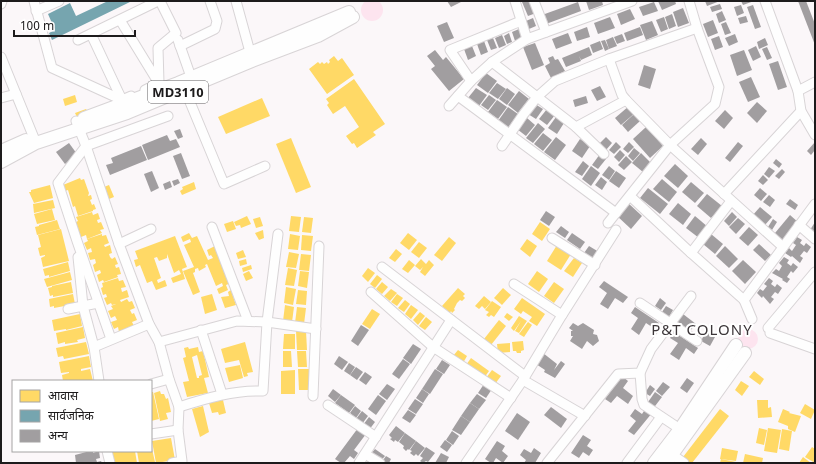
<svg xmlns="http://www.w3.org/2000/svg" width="816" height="464" viewBox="0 0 816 464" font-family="Georgia,'Noto Sans Devanagari',serif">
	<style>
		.green { fill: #fde4ef }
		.homes { fill: #ffd966; fill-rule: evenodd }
		.public { fill: #76a5af }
		.building { fill: #a19ea0 }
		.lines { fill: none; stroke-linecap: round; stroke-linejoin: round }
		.minor-casing { stroke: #d8d4d6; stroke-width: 11 }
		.major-casing { stroke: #d8d4d6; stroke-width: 14 }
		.minor { stroke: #fefefe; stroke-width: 9 }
		.major { stroke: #fefefe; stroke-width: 12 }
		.labels { text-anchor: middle; stroke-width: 4; stroke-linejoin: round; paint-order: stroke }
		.shield { fill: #fff; stroke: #615f60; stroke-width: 1 }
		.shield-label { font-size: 13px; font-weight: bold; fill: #1d1b1c }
		.neighbourhood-label { font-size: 15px; letter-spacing: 1px; fill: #3c3639; stroke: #fff }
	</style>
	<rect width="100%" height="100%" fill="#fbf7f9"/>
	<g class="green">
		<circle cx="372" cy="10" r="11"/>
		<circle cx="748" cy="339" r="10"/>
	</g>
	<g class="homes">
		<polygon points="334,56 338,61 342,58 354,75 327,94 309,69 318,62 320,64 322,62 324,64 327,62 328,64 330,62 329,60"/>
		<polygon points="354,79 385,124 373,132 376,135 357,148 354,143 352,144 346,136 359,127 345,106 333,114 327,105 329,103 326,99"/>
		<polygon points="75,95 77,102 65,106 63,99"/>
		<polygon points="262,98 270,116 226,134 218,117"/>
		<polygon points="86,109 88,112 77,117 75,113"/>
		<polygon points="291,138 311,187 296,193 276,144"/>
		<polygon points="80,178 81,180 84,179 89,193 88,196 91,195 92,199 90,200 92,205 94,204 96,209 93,210 93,211 78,216 75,206 73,207 68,190 65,191 63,185"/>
		<polygon points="194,182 196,189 182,195 180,191 183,189 182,187"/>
		<polygon points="50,185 53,198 34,203 29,192 31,192 31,190"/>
		<polygon points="109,185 114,197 109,199 104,187"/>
		<polygon points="53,200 55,208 34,213 33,204"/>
		<polygon points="52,209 55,220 37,224 34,214"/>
		<polygon points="92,212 93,215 98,213 100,219 97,220 98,223 101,222 104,229 100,230 102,233 87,239 86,235 81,237 74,223 78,221 76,217"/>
		<polygon points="247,216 251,224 241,228 240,225 236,226 234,222"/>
		<polygon points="291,216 301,217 299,232 289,231"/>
		<polygon points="260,217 263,226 256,228 253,219"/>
		<polygon points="304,217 313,218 311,233 302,232"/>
		<polygon points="57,220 60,229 37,235 35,227 39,226 39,225"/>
		<polygon points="233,221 236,229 227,232 224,224"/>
		<polygon points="540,222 550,229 542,241 532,234"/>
		<polygon points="61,229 69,261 43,267 41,258 45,256 45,255 40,256 38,248 41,247 38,235"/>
		<polygon points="263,230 264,238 259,240 255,233"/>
		<polygon points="189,233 192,238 197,236 208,260 213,258 211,255 209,256 207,250 215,246 231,283 226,285 228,290 219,294 217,289 223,286 222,283 216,286 207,264 205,265 206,267 199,271 198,268 195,269 195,272 193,273 200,292 193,295 183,271 194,267 184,245 191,242 190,239 183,242 181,237"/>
		<polygon points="408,233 417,240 409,250 400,243"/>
		<polygon points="102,234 102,236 106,235 109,243 104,245 105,247 110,245 112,253 109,254 110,257 112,259 115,257 118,264 115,265 116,268 119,267 121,274 117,275 118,277 104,282 103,280 99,282 97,275 101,273 100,270 95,272 93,265 96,263 95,259 90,260 88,253 92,252 91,248 87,250 84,243 88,241 87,239"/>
		<polygon points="290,234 300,236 298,250 288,249"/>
		<polygon points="302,235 313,236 311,251 301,250"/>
		<polygon points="175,236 187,267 182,269 185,279 173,283 171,278 181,274 179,270 174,273 167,254 167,258 159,261 157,257 154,258 161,278 157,280 158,283 165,280 167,286 156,290 152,281 147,283 140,265 136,267 134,260 138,259 135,251"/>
		<polygon points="449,237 456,243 442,261 434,255"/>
		<polygon points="527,239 537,246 530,257 520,249"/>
		<polygon points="419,242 427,248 419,258 411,252"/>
		<polygon points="557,245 571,254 561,270 547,261"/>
		<polygon points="396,249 402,254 395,262 389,258"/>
		<polygon points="243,250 246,257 238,259 236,253"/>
		<polygon points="289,252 299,254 296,268 286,267"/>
		<polygon points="301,254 311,255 309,271 299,270"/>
		<polygon points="574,258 582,263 573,277 564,271"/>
		<polygon points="246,259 247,264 240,266 239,261"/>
		<polygon points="421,259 426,264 429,260 434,265 425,276 420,272 423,267 420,270 415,266"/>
		<polygon points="409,260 415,265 408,273 402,269"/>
		<polygon points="68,262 70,271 49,277 49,275 45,276 43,269"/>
		<polygon points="251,265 252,269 243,272 242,268"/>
		<polygon points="288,268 297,270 294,286 285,285"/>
		<polygon points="368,268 375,273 368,282 362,276"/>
		<polygon points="249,271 253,278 246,281 243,274"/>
		<polygon points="300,271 309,272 307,288 298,286"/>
		<polygon points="537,271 548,279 539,292 528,284"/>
		<polygon points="70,272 72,280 47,287 44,279"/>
		<polygon points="377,275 382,279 375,288 370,284"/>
		<polygon points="118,278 119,281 123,280 126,287 121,288 122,292 127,290 129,297 120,300 121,302 127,299 129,302 132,301 135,308 130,310 132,314 134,313 137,320 132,322 134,326 119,332 118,327 114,329 111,322 117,320 115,316 111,318 108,311 113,309 111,306 116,304 112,305 111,303 107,305 104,298 107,297 106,294 103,295 101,288 103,287 102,283"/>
		<polygon points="71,282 73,293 53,297 53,295 50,296 48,288 52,287 52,286"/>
		<polygon points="382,282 388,287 382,294 376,289"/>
		<polygon points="554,282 564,289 554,303 544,296"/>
		<polygon points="286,287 296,289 293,305 284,303"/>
		<polygon points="458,288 465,294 463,296 465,298 462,301 460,300 457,303 454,309 455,310 452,313 451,311 450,313 442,306"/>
		<polygon points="503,288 511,295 502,305 494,298"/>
		<polygon points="391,289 397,293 390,301 384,296"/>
		<polygon points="231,290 236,305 225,308 221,297 229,296 228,292"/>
		<polygon points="298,290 307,291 306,305 296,304"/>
		<polygon points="73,294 75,304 54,308 54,306 50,307 49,299"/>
		<polygon points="212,294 217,310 205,314 201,297"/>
		<polygon points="397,294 403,298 397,306 391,302"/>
		<polygon points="484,296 491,302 485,309 482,306 479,309 475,306"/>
		<polygon points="522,298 545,314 537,326 529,321 532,317 523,311 521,314 514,309"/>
		<polygon points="405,300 410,304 404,312 398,308"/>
		<polygon points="492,301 501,307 494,317 491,315 489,317 486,315 489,312 485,310"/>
		<polygon points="285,305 294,307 292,322 283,321"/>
		<polygon points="411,305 418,310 411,319 405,314"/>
		<polygon points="297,307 306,308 304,324 295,323"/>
		<polygon points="372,309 380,314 370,329 362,324"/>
		<polygon points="420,312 425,316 418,325 413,320"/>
		<polygon points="507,313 513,317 509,321 504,317"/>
		<polygon points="80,314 82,326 66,330 66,329 54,331 52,320"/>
		<polygon points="519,316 527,321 519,333 515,331 521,321 514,331 511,328"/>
		<polygon points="426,317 432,322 425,330 419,326"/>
		<polygon points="499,320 506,326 491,345 484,339"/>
		<polygon points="528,322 532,325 524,337 519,334"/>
		<polygon points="83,327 85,338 77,340 78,342 65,344 65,342 58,344 56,333"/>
		<polygon points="296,331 306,331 307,350 297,350"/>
		<polygon points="284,334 295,334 295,349 283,349"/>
		<polygon points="523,341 524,350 521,351 521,353 517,353 516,351 513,351 512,342"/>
		<polygon points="86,342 89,354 64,359 63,356 58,357 56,348"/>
		<polygon points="245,342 253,372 247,373 248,376 244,377 239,360 225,363 221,349"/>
		<polygon points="510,343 510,352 498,353 497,344"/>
		<path d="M188,347L189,349L198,347L199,352L203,351L209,377L204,378L208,393L187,397L183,382L189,381L183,358L186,357L184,348ZM197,355L202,375L199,376V378H197L192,357Z"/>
		<polygon points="458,350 467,356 463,363 453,356"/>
		<polygon points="283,351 291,351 292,367 283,367"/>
		<polygon points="297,351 306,351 307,367 298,367"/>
		<polygon points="89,356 91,367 81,369 81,371 90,369 93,381 63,381 62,375 69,373 69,372 61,373 59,362"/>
		<polygon points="471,358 489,371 484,378 466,365"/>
		<polygon points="240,365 243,378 229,382 225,368"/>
		<polygon points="298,369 310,369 310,390 299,390"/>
		<polygon points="295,370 295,394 281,394 281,371"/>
		<polygon points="492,370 501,376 495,384 486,378"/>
		<polygon points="754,371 764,379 760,385 749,377"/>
		<polygon points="741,381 749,386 742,396 735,390"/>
		<polygon points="160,391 161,394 164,394 166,399 168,398 171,412 166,413 168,419 160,421 154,393"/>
		<polygon points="151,392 153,392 159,419 151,421"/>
		<polygon points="223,400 226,413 219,415 218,412 212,413 209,403"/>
		<polygon points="757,400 768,400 768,408 771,407 772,417 758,418"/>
		<polygon points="805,404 815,410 811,419 800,413"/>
		<polygon points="203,406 209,432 200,437 192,409"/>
		<polygon points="720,409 729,416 692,463 690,463 683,457"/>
		<polygon points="783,409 790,412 789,413 801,416 795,432 788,429 788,426 778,422"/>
		<polygon points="759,428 767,430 764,445 756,443"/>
		<polygon points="768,428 781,430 777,453 764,451"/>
		<polygon points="782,429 792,431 789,451 779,449"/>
		<polygon points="171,438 175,460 156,463 152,441"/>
		<polygon points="151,445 155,462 139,463 137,451 151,451"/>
		<polygon points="812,447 815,449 815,463 805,457"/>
		<polygon points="722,448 738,451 736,461 720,459"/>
		<polygon points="111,451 135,451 137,463 113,463"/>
		<polygon points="745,454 763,458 762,463 743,463"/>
		<polygon points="803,457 811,463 799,463"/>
		<polygon points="721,459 736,462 736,463 720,463"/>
	</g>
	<polygon class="public" points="108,1 132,1 52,40 49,33 55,30 48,14 70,3 76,16"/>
	<g class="building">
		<polygon points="447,1 463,1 451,7"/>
		<polygon points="524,1 531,1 536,13 528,16 522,2"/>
		<polygon points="586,1 602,1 603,5 589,10"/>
		<polygon points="658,1 675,1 676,4 662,10"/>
		<polygon points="705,1 720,1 707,6"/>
		<polygon points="741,1 754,1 743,5"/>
		<polygon points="798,1 806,1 815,24 815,45"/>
		<polygon points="578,2 581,11 546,24 542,15"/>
		<polygon points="654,2 658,11 643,16 639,7"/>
		<polygon points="720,4 722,9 712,12 710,7"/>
		<polygon points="741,5 744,13 737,16 734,7"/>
		<polygon points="753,5 761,27 755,29 747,7"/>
		<polygon points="683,8 689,23 678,27 673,12"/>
		<polygon points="630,9 635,19 621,25 617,14"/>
		<polygon points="722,11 726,20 719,23 716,14"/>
		<polygon points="672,14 676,26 669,29 665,17"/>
		<polygon points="746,16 748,22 740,24 738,18"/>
		<polygon points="610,17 615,28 598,34 594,23"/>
		<polygon points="664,17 668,29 661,32 656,20"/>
		<polygon points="533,18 536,26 529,29 526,21"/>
		<polygon points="713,20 718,33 708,37 703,24"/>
		<polygon points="652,21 658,35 646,40 640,25"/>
		<polygon points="447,22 454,38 444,42 437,26"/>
		<polygon points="726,22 731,33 725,35 721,24"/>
		<polygon points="587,27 590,37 577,41 574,32"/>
		<polygon points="640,27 643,35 627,41 624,33"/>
		<polygon points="519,29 523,38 515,41 512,32"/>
		<polygon points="509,33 512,42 507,44 504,36"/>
		<polygon points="568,33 572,43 556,49 552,39"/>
		<polygon points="622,34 625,41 617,44 614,37"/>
		<polygon points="735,34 738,42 729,46 725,38"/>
		<polygon points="502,35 506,45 499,48 495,38"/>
		<polygon points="719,36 723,47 715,50 711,39"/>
		<polygon points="613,37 617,46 609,49 606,40"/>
		<polygon points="493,38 497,48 491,50 487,40"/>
		<polygon points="765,38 768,45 759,49 757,42"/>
		<polygon points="605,40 609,49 605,51 601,41"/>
		<polygon points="484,41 488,52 481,55 477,44"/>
		<polygon points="600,41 603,49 593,53 590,45"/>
		<polygon points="535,43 544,65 532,70 523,47"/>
		<polygon points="472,46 476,56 468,60 464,49"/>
		<polygon points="756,46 761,57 753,61 748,50"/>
		<polygon points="589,47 592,55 581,60 579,56 581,61 566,67 562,58"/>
		<polygon points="767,47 772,58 767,60 762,49"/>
		<polygon points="435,50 443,60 446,57 464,79 449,91 431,69 435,66 427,56"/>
		<polygon points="744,50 752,70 737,76 730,55"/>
		<polygon points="553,56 555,60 558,59 565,71 551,78 545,66 550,63 548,58"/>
		<polygon points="778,61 787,87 778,90 769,64"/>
		<polygon points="644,65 656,69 650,89 638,85"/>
		<polygon points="486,73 497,81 488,93 477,85"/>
		<polygon points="751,77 760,97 748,102 739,82"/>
		<polygon points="497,83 506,89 498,99 489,93"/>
		<polygon points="600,86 606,97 597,101 591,90"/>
		<polygon points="476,88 487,95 479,106 468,98"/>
		<polygon points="507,88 515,94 507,105 499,99"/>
		<polygon points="519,91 529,99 518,113 508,105"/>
		<polygon points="489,95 496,100 488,110 481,105"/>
		<polygon points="586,96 588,103 575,107 573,100"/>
		<polygon points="497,100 507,107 498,119 488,112"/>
		<polygon points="757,102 767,111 757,123 747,113"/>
		<polygon points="535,104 543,109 536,119 528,114"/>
		<polygon points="629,106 635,113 621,125 615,118"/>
		<polygon points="508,107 518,114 507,129 498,121"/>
		<polygon points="547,109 555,115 547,125 539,119"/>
		<polygon points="725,110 733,118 724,129 715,121"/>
		<polygon points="634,114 640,121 628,132 622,125"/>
		<polygon points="556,117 564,123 557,134 548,128"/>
		<polygon points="527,118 535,125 526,136 517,129"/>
		<polygon points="538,123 545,129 533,143 526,138"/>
		<polygon points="646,127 663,146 650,158 633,139"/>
		<polygon points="180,129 183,137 178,139 174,131"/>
		<polygon points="543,133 552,140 543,151 534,144"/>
		<polygon points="167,135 170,141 176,139 180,147 148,160 142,145"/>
		<polygon points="556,137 566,145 555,160 544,152"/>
		<polygon points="606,137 612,143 606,150 600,143"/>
		<polygon points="701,138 707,144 698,155 691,149"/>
		<polygon points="580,139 590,146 582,158 572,151"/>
		<polygon points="616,142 621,147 614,154 609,150"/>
		<polygon points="629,142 634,147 628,153 623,149"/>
		<polygon points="738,142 743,146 730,162 725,158"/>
		<polygon points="815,142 815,150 811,155 807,151"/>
		<polygon points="69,143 77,154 65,164 56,152"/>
		<polygon points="141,146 147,160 110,175 106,165 113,163 111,158"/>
		<polygon points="634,148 640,153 633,161 628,156"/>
		<polygon points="620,150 625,155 619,162 614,157"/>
		<polygon points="181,153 190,176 182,179 173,156"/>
		<polygon points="641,153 651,163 643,172 632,163"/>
		<polygon points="600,154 606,159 598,169 592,165"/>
		<polygon points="626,156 632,162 624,170 618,165"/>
		<polygon points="776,159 782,164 779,168 773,163"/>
		<polygon points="583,161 589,166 582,176 575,172"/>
		<polygon points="675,164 688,176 678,188 664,176"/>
		<polygon points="591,166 600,173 591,186 582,179"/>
		<polygon points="609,166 615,171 609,180 602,175"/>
		<polygon points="769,167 775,171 769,178 764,174"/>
		<polygon points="782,169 785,172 779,179 775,176"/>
		<polygon points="152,171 159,188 151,192 144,174"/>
		<polygon points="616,171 626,178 619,188 609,181"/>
		<polygon points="763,175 768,180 763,185 758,181"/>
		<polygon points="601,177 607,182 602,190 595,185"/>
		<polygon points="178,179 180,183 174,186 172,181"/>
		<polygon points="662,179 677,192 669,202 653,189"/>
		<polygon points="170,181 172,187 165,190 163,184"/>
		<polygon points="691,182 704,193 695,203 682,192"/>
		<polygon points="648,188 668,204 660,214 640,198"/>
		<polygon points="760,188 767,194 761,201 754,195"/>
		<polygon points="707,194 722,206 711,218 697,206"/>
		<polygon points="769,195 775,200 770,207 763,202"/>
		<polygon points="790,199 798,205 795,210 786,204"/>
		<polygon points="627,202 642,216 631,229 616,215"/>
		<polygon points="678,203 691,214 683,225 669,214"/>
		<polygon points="760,207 772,217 764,226 752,216"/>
		<polygon points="546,211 555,217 549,226 540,220"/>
		<polygon points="732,212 737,217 729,226 724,221"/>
		<polygon points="790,215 799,223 783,241 775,233"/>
		<polygon points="695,216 708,227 699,238 686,228"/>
		<polygon points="738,218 745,224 736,234 729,227"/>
		<polygon points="773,219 777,222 772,230 768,227"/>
		<polygon points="815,222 815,233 810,230"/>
		<polygon points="561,226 569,232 565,238 556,232"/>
		<polygon points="749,227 758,235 748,246 739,238"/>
		<polygon points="572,233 585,242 580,249 567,240"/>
		<polygon points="711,234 723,244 715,254 703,244"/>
		<polygon points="797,237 802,240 800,243 804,246 806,243 811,247 807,253 804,251 800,256 803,258 800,263 792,256 791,257 785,253 789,248 792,251 796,245 793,243"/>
		<polygon points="759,244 771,255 765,261 753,250"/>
		<polygon points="589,246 599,252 594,260 584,253"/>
		<polygon points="725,246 738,259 729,268 716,256"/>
		<polygon points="784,257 789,260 787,263 791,266 793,263 798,267 793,273 791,271 787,277 790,279 787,283 782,280 783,279 772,273 776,269 779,271 782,266 779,263"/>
		<polygon points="743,260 756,272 745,284 732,271"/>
		<polygon points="769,278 773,281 771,284 775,287 777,284 782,288 778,294 775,292 771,297 774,299 770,304 763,296 762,298 757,293 760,289 763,291 767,286 764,284"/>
		<polygon points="604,281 628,297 623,303 615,298 608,309 600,304 607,293 599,287"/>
		<polygon points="660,298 666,303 661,310 655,306"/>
		<polygon points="666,306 673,310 669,317 662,312"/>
		<polygon points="635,307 659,323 655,329 646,323 639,335 631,329 638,318 631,313"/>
		<polygon points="683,314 696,324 689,332 677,323"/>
		<polygon points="573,323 578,326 583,323 594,330 593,334 597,335 599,341 593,346 587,341 582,349 570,341 573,336 571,336 571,331 573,331 569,328"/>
		<polygon points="361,325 369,330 358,346 351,341"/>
		<polygon points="706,331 715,337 710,346 701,341"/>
		<polygon points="674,332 698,348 694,354 686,348 679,360 670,354 678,343 670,338"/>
		<polygon points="413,344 421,349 411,364 403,358"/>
		<polygon points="543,353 557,364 554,370 561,361 565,364 555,378 544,372 545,370 536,364"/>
		<polygon points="339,356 348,362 342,370 334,364"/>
		<polygon points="403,359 410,364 399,379 392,374"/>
		<polygon points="442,360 450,365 444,374 436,369"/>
		<polygon points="349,363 355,367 350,375 344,371"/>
		<polygon points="356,367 363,372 357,380 350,375"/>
		<polygon points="435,369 443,374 430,394 422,389"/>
		<polygon points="365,372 372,377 366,385 359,380"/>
		<polygon points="622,376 628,381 623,388 633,396 628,404 617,396 611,403 605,399"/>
		<polygon points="687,378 694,383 687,393 680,388"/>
		<polygon points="663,382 670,387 662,396 656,391"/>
		<polygon points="387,384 395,389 387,400 379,394"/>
		<polygon points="484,384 492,389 486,398 478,393"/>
		<polygon points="650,385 655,389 650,396 645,393"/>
		<polygon points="333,389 341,395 335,402 328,396"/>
		<polygon points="422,389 429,394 423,403 416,398"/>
		<polygon points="655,392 662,397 652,410 646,405"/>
		<polygon points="477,394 486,400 479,409 470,403"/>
		<polygon points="341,395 355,405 349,413 335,403"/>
		<polygon points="378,395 386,401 376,415 368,409"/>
		<polygon points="415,399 423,404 416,414 408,409"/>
		<polygon points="470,403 479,409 470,422 461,416"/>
		<polygon points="355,406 361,411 356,418 350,413"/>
		<polygon points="551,407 567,419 561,428 544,415"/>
		<polygon points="646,408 652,413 634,435 628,431 636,421 630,416 635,409 642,414"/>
		<polygon points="408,410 416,415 410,423 402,418"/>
		<polygon points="362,411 368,416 362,424 356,419"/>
		<polygon points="517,413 530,422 518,440 505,431"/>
		<polygon points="461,416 470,422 461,435 452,430"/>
		<polygon points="369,417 375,422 369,430 363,425"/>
		<polygon points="396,426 405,433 398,442 395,440 394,442 390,439 392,438 389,435"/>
		<polygon points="358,428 366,434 354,450 358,453 354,459 350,456 344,463 341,463 335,459"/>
		<polygon points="452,431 459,436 453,445 446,440"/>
		<polygon points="405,433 416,441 409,450 408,449 406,451 403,448 404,446 399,442"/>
		<polygon points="583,435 591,440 587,446 593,450 589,456 583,452 579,458 571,453"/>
		<polygon points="445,440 452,445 447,452 440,447"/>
		<polygon points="416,441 425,448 418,456 416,454 414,456 410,453 412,451 410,450"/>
		<polygon points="497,441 505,446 502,451 508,456 503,463 496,458 493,463 491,463 485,459"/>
		<polygon points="426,447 435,453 428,462 426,461 423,463 420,461 423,458 420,456"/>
		<polygon points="534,448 541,453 535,463 524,463 526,460 520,455 524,449 531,453"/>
		<polygon points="375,449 385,456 380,462 370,455"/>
		<polygon points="90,451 93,451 93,453 99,451 100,458 96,459 97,462 101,461 102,463 76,463 75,455"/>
		<polygon points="441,453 449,457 446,463 435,463"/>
		<polygon points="386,456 391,459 389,463 381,463"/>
	</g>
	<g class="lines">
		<defs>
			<g id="minor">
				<polyline points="34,1 52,68 122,100 123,101"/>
				<polyline points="236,1 250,52"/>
				<polyline points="515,1 527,39"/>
				<polyline points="534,1 546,32"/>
				<polyline points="765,1 798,91 801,111 815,135"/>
				<polyline points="1,4 2,1"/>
				<polyline points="36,11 59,1"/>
				<polyline points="120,20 158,82"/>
				<polyline points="91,34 122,100 131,96"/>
				<polyline points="78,40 158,1"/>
				<polyline points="178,40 191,77"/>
				<polyline points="180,46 215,29 217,21 210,1"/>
				<polyline points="1,57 36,143"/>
				<polyline points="609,59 622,95 626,100 670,145 783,247"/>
				<polyline points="492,62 576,127 626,100"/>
				<polyline points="471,81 450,50 521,21"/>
				<polyline points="181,85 185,90 224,184 265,166"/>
				<polyline points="145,90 159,83 158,48 176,33 160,1"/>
				<polyline points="798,91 815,82"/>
				<polyline points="458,96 616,213"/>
				<polyline points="1,98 16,94"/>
				<polyline points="449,106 471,81 492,62 527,39 632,1"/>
				<polyline points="76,121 86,146 119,244 149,324 159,342 169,379 179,407 178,430 182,461 172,463"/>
				<polyline points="576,127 604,154"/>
				<polyline points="502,146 523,115 537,97 555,81 609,59 697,28"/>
				<polyline points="724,194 801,111"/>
				<polyline points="630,196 691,253 744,300 752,319"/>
				<polyline points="608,223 670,145 715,104 719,87 697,28 689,1"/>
				<polyline points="799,225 815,239"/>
				<polyline points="212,227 248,321"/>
				<polyline points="552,238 595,265"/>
				<polyline points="119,244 151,229"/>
				<polyline points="691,253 731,201"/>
				<polyline points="78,257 83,306 94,347 99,381"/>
				<polyline points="382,267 525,376"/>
				<polyline points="514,284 562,315"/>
				<polyline points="371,292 433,347 511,398"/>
				<polyline points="744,300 815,204"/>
				<polyline points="640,303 697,341"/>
				<polyline points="68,309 98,303"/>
				<polyline points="768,328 815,272"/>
				<polyline points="201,330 222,394"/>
				<polyline points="770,333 815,349"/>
				<polyline points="111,339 77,241 58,183 86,146 168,116"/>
				<polyline points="159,342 237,321 267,322 316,329"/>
				<polyline points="94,347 149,324"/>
				<polyline points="640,373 642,399 644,405 680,429"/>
				<polyline points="523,380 585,416"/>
				<polyline points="151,384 169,379"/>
				<polyline points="313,396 319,246"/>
				<polyline points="328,405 376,437"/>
				<path d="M179,407C207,398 234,390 263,391L267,322L278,234"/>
				<polyline points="151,434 178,430"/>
				<polyline points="107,451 110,463"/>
				<polyline points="667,451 684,463"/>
				<polyline points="365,454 380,463"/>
				<polyline points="359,463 451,320"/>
				<polyline points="466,463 523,380 562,315 616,230"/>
				<polyline points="547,463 618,374 640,373 651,349 691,296"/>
				<polyline points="627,463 661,417"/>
			</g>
			<g id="major">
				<polyline points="84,118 178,83 349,12"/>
				<polyline points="1,151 26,140"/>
				<polyline points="1,162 36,143 127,113 252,61 318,36 353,17"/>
				<polyline points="654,463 680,429 736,345"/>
				<polyline points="666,463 745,353"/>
			</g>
		</defs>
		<use href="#minor" class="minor-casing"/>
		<use href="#major" class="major-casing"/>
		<use href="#minor" class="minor"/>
		<use href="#major" class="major"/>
	</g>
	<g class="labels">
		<rect class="shield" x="148" y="81" width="60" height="22" rx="3"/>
		<g class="shield-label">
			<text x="178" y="97">MD3110</text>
		</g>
		<g class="neighbourhood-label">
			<text x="702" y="335">P&amp;T COLONY</text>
		</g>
	</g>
	<rect width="816" height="464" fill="none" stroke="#1d1b1c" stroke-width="4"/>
	<rect x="12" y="380" width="140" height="72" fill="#ffffff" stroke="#a5a4a4"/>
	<rect x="20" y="390" width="20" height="12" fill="#ffd966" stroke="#a5a4a4"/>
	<text x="48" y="400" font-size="12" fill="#1d1b1c">आवास</text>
	<rect x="20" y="410" width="20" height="12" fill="#76a5af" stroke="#a5a4a4"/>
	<text x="48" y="420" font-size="12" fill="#1d1b1c">सार्वजनिक</text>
	<rect x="20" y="430" width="20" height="12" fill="#a19ea0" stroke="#a5a4a4"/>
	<text x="48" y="440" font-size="12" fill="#1d1b1c">अन्य</text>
	<path d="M14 30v6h121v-6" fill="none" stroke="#1d1b1c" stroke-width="2"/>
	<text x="20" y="30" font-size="12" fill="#1d1b1c" stroke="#ffffff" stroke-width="3" paint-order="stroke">100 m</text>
</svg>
